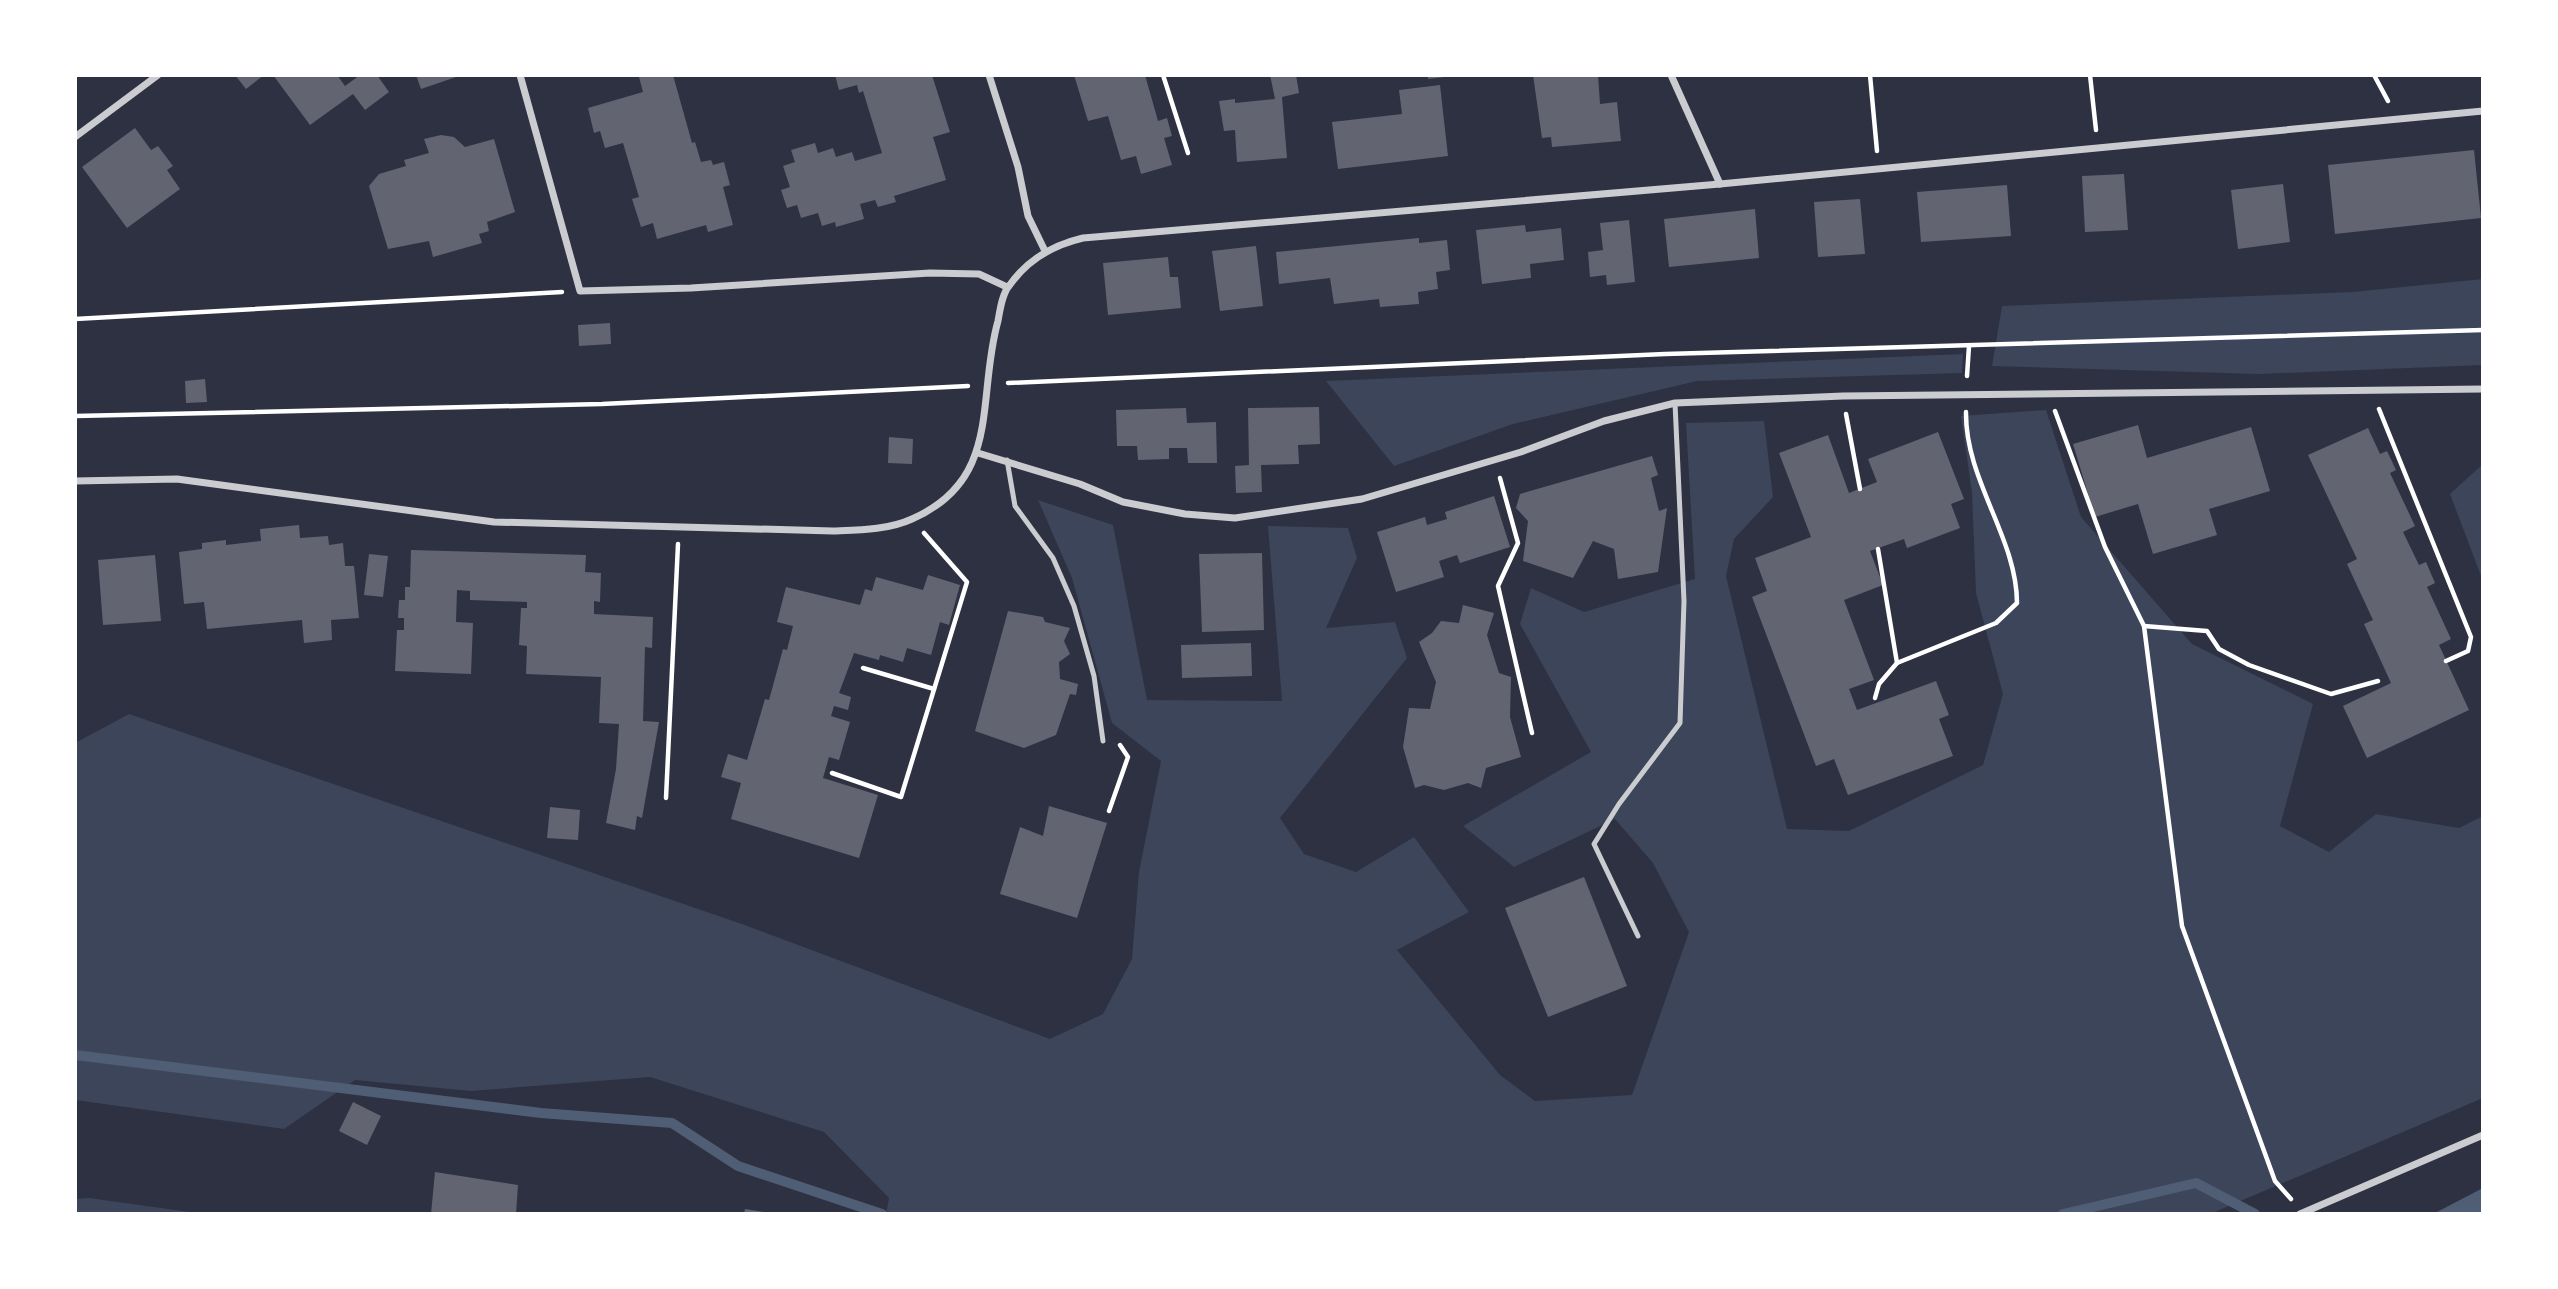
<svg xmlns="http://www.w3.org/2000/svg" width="2558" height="1289" viewBox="0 0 2558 1289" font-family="'Fira Sans',sans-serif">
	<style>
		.green { fill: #3c4559 }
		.water { fill: #4f5d75 }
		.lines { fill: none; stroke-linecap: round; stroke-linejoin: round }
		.stream { stroke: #4f5d75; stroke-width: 10 }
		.building { fill: #626471 }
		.path { stroke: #fff; stroke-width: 4.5 }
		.service { stroke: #caccd0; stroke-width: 5 }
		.minor { stroke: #caccd0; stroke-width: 7 }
	</style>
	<rect width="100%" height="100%" fill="#2d3142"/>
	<g class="green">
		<polygon points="2483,279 2483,365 2258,374 1992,366 2002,306 2352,292"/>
		<polygon points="1963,354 1962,373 1697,381 1513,424 1394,466 1326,381"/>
		<polygon points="2046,410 2081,517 2192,644 2313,704 2280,826 2329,852 2376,814 2459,828 2483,816 2483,1098 2210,1214 886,1214 889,1198 824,1132 650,1077 471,1091 355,1080 284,1129 75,1100 75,743 129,714 742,924 1050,1039 1103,1014 1132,959 1139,872 1161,761 1112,723 1072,578 1038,500 1113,525 1147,700 1282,701 1268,526 1348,528 1357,558 1326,628 1395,622 1407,658 1280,818 1304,854 1356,872 1414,837 1469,912 1397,950 1500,1075 1535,1101 1632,1095 1689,932 1653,863 1615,819 1514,867 1463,826 1591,752 1520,624 1531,588 1584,612 1695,579 1686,423 1764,421 1773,497 1734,539 1726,576 1787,829 1849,831 1983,765 2003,694 1976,593 1972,493 1961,416"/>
		<polygon points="2483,464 2483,581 2450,494"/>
		<polygon points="89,1198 204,1214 75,1214 75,1199"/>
	</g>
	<polygon class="water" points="2483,1188 2483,1214 2433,1214"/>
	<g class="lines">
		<g class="stream">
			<polyline points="75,1055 541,1113 672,1123 738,1166 882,1214"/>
			<polyline points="2063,1214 2196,1183 2255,1214"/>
		</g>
	</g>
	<g class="building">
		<polygon points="235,75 264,75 246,89"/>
		<polygon points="273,75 337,75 345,86 360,75 377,75 389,92 365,110 353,94 310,125"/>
		<polygon points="416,75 459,75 459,76 421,89"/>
		<polygon points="645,75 673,75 692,143 695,142 701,162 711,160 713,165 724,162 730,185 723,187 733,225 708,232 706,225 657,239 653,223 641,227 632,199 639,197 623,143 605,148 600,131 594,133 588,108 643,92 639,77"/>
		<polygon points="835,75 932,75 950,132 933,137 946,180 894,196 896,202 878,207 875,200 860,204 864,219 836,227 835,222 822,226 818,213 801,218 797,205 787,208 781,190 790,187 783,166 795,162 791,150 815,143 818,153 833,148 836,157 852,152 855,161 882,153 863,91 859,93 857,85 839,90"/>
		<polygon points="1074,75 1145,75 1158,121 1167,118 1172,136 1164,138 1172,165 1141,174 1136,156 1121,160 1108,116 1088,121"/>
		<polygon points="1270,75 1296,75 1299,93 1282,97 1287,158 1237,162 1235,130 1224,131 1219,101 1235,99 1235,103 1275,99"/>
		<polygon points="1428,75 1445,75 1445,77 1428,79"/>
		<polygon points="1533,75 1598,75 1600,104 1617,102 1621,141 1552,147 1551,137 1542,138"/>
		<polygon points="1440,85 1448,156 1338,169 1332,122 1402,114 1399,90"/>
		<polygon points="135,128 151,150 158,146 173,166 167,170 180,189 127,228 82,167"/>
		<polygon points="441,135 454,137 465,147 494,139 515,212 487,222 489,231 479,234 482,243 433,257 429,241 388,249 369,186 379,174 406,166 404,160 429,153 424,139"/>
		<polygon points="2474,150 2481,218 2335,234 2328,165"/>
		<polygon points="2124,174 2128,230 2085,232 2082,176"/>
		<polygon points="2283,184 2290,242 2238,249 2231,190"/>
		<polygon points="2007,185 2011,236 1921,242 1917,192"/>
		<polygon points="1860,199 1865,254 1818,257 1814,202"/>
		<polygon points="1755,209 1759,258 1669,267 1664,219"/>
		<polygon points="1629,220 1635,282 1607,285 1606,275 1590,277 1588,252 1603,250 1600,223"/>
		<polygon points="1525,225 1526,232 1561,228 1564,260 1530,264 1531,278 1482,284 1476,230"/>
		<polygon points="1419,238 1419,243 1447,240 1450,270 1436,272 1438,289 1418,292 1419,304 1380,307 1379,299 1334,304 1330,278 1279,284 1276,252"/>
		<polygon points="1256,246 1263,306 1220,311 1212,251"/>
		<polygon points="1168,257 1170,277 1178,277 1181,308 1108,315 1103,263"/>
		<polygon points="610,323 611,344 579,346 578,325"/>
		<polygon points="205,379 207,402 186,403 185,381"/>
		<polygon points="1319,407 1320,444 1298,445 1299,464 1261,465 1262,492 1236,493 1235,466 1249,465 1248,408"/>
		<polygon points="1186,408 1187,423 1216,422 1217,463 1188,463 1187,448 1169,448 1169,459 1138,460 1137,446 1117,446 1116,410"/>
		<polygon points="2138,425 2147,458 2251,427 2270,491 2209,509 2217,535 2153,554 2138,504 2095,517 2073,444"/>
		<polygon points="2368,428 2380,454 2387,451 2396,470 2390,473 2415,526 2403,532 2419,565 2426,562 2435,583 2427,587 2451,639 2439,645 2469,710 2367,758 2343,706 2391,683 2364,624 2373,620 2347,564 2357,559 2308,455"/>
		<polygon points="1938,432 1964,499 1951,504 1960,528 1907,548 1904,539 1870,551 1883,585 1844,600 1874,680 1849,689 1857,710 1936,681 1949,715 1939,719 1953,756 1848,795 1834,759 1816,766 1752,597 1767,591 1755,558 1811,537 1779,453 1828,435 1849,493 1877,482 1868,459"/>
		<polygon points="889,437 913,439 912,464 888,463"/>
		<polygon points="1652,456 1658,475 1651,478 1659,511 1667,508 1658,572 1618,579 1614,549 1593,541 1573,578 1523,561 1528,521 1516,508 1520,494"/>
		<polygon points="1494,496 1510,547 1460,563 1457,555 1439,561 1444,577 1396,592 1377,532 1425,517 1427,525 1447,519 1445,512"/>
		<polygon points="299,525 300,538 328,536 329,545 343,543 345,566 354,566 359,618 331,620 332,640 304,643 302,620 207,629 204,602 184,604 179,552 202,549 202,543 226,540 226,545 261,541 260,529"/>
		<polygon points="411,550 586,555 585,572 601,573 600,602 594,601 594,614 653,617 652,648 645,647 643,721 659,722 642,818 637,816 635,830 606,823 616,769 619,724 599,723 601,677 526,674 527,646 519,645 521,608 527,608 527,602 470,600 470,591 457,590 456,622 473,623 471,674 395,671 397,630 404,630 404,618 398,618 399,600 405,600 405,587 410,587"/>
		<polygon points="1262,553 1264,630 1202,632 1199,554"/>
		<polygon points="369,554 388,556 383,597 364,595"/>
		<polygon points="155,555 161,621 103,625 98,560"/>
		<polygon points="928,575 960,585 949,625 940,622 931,655 907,648 903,662 880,655 879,660 854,653 839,693 851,697 848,710 834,706 831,716 850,722 839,760 829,757 823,778 878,795 859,858 731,819 741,783 721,777 728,754 747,760 765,699 769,700 783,649 787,650 793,626 777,622 786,587 860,605 865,589 872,591 876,577 923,590"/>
		<polygon points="1463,605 1494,613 1487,635 1499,673 1511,677 1510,717 1521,757 1486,768 1481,788 1468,783 1444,790 1424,785 1415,788 1403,747 1409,708 1430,709 1436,682 1419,642 1432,633 1441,621 1459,623"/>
		<polygon points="1008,611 1043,617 1045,622 1070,628 1064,641 1070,654 1059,662 1060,679 1078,684 1076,695 1070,694 1056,735 1024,748 975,731"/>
		<polygon points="1251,643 1252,676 1182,678 1181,645"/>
		<polygon points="1049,806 1107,823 1077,918 1000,894 1020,827 1043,836"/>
		<polygon points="550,807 580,810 578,840 547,838"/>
		<polygon points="1584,877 1627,986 1548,1017 1505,908"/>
		<polygon points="353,1102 381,1116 367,1145 339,1131"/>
		<polygon points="435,1172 518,1185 516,1214 431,1214"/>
		<polygon points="745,1209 764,1212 763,1214 744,1214"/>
	</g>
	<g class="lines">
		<g class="path">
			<polyline points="1163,75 1188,153"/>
			<polyline points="1870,75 1877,151"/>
			<polyline points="2090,75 2096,130"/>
			<polyline points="2374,75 2388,101"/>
			<polyline points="75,319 562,292"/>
			<polyline points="1967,376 1969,346"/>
			<polyline points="1008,383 1665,354 2483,330"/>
			<polyline points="2379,409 2471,637 2468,651 2446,661"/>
			<polyline points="2055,411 2105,547 2144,626 2182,926 2275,1181 2291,1199"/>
			<polyline points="1846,414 1860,489"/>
			<polyline points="75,416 602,404 968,386"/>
			<polyline points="1500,478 1518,543 1498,586 1532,733"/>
			<path d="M1878,549L1897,663L1996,623L2017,603C2017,538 1965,480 1966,412"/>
			<polyline points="2144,626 2207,631 2219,649 2249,665 2331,694 2378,681"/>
			<polyline points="863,668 934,689"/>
			<polyline points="1875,698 1879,684 1897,663"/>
			<polyline points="832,773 901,797 967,582 924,533"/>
			<polyline points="666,798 678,544"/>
			<polyline points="1109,811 1128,757 1120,745"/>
		</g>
		<g class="service">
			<polyline points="1007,460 1015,506 1053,558 1074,606 1094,676 1103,741"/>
			<polyline points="1638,936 1594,844 1619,804 1680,723 1684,601 1675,403"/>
		</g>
		<g class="minor">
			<polyline points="520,75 580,291 691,288 930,273 979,274 1007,287"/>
			<polyline points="989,75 1018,167 1028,216 1045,251"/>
			<polyline points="1671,75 1720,184"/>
			<polyline points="75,137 158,75"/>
			<polyline points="978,453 1080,484 1123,502 1185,514 1235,518 1362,499 1521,452 1604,421 1675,403 1843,396 2483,389"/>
			<path d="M75,481L177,479L494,522L833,531C859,530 888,530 912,519C1003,479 976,398 998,321C1000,310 1002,294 1009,286C1027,260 1053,245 1083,238L1720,184L2483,111"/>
			<polyline points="2300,1214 2483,1135"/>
		</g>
	</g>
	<rect width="2558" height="1289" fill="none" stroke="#ffffff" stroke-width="154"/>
</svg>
